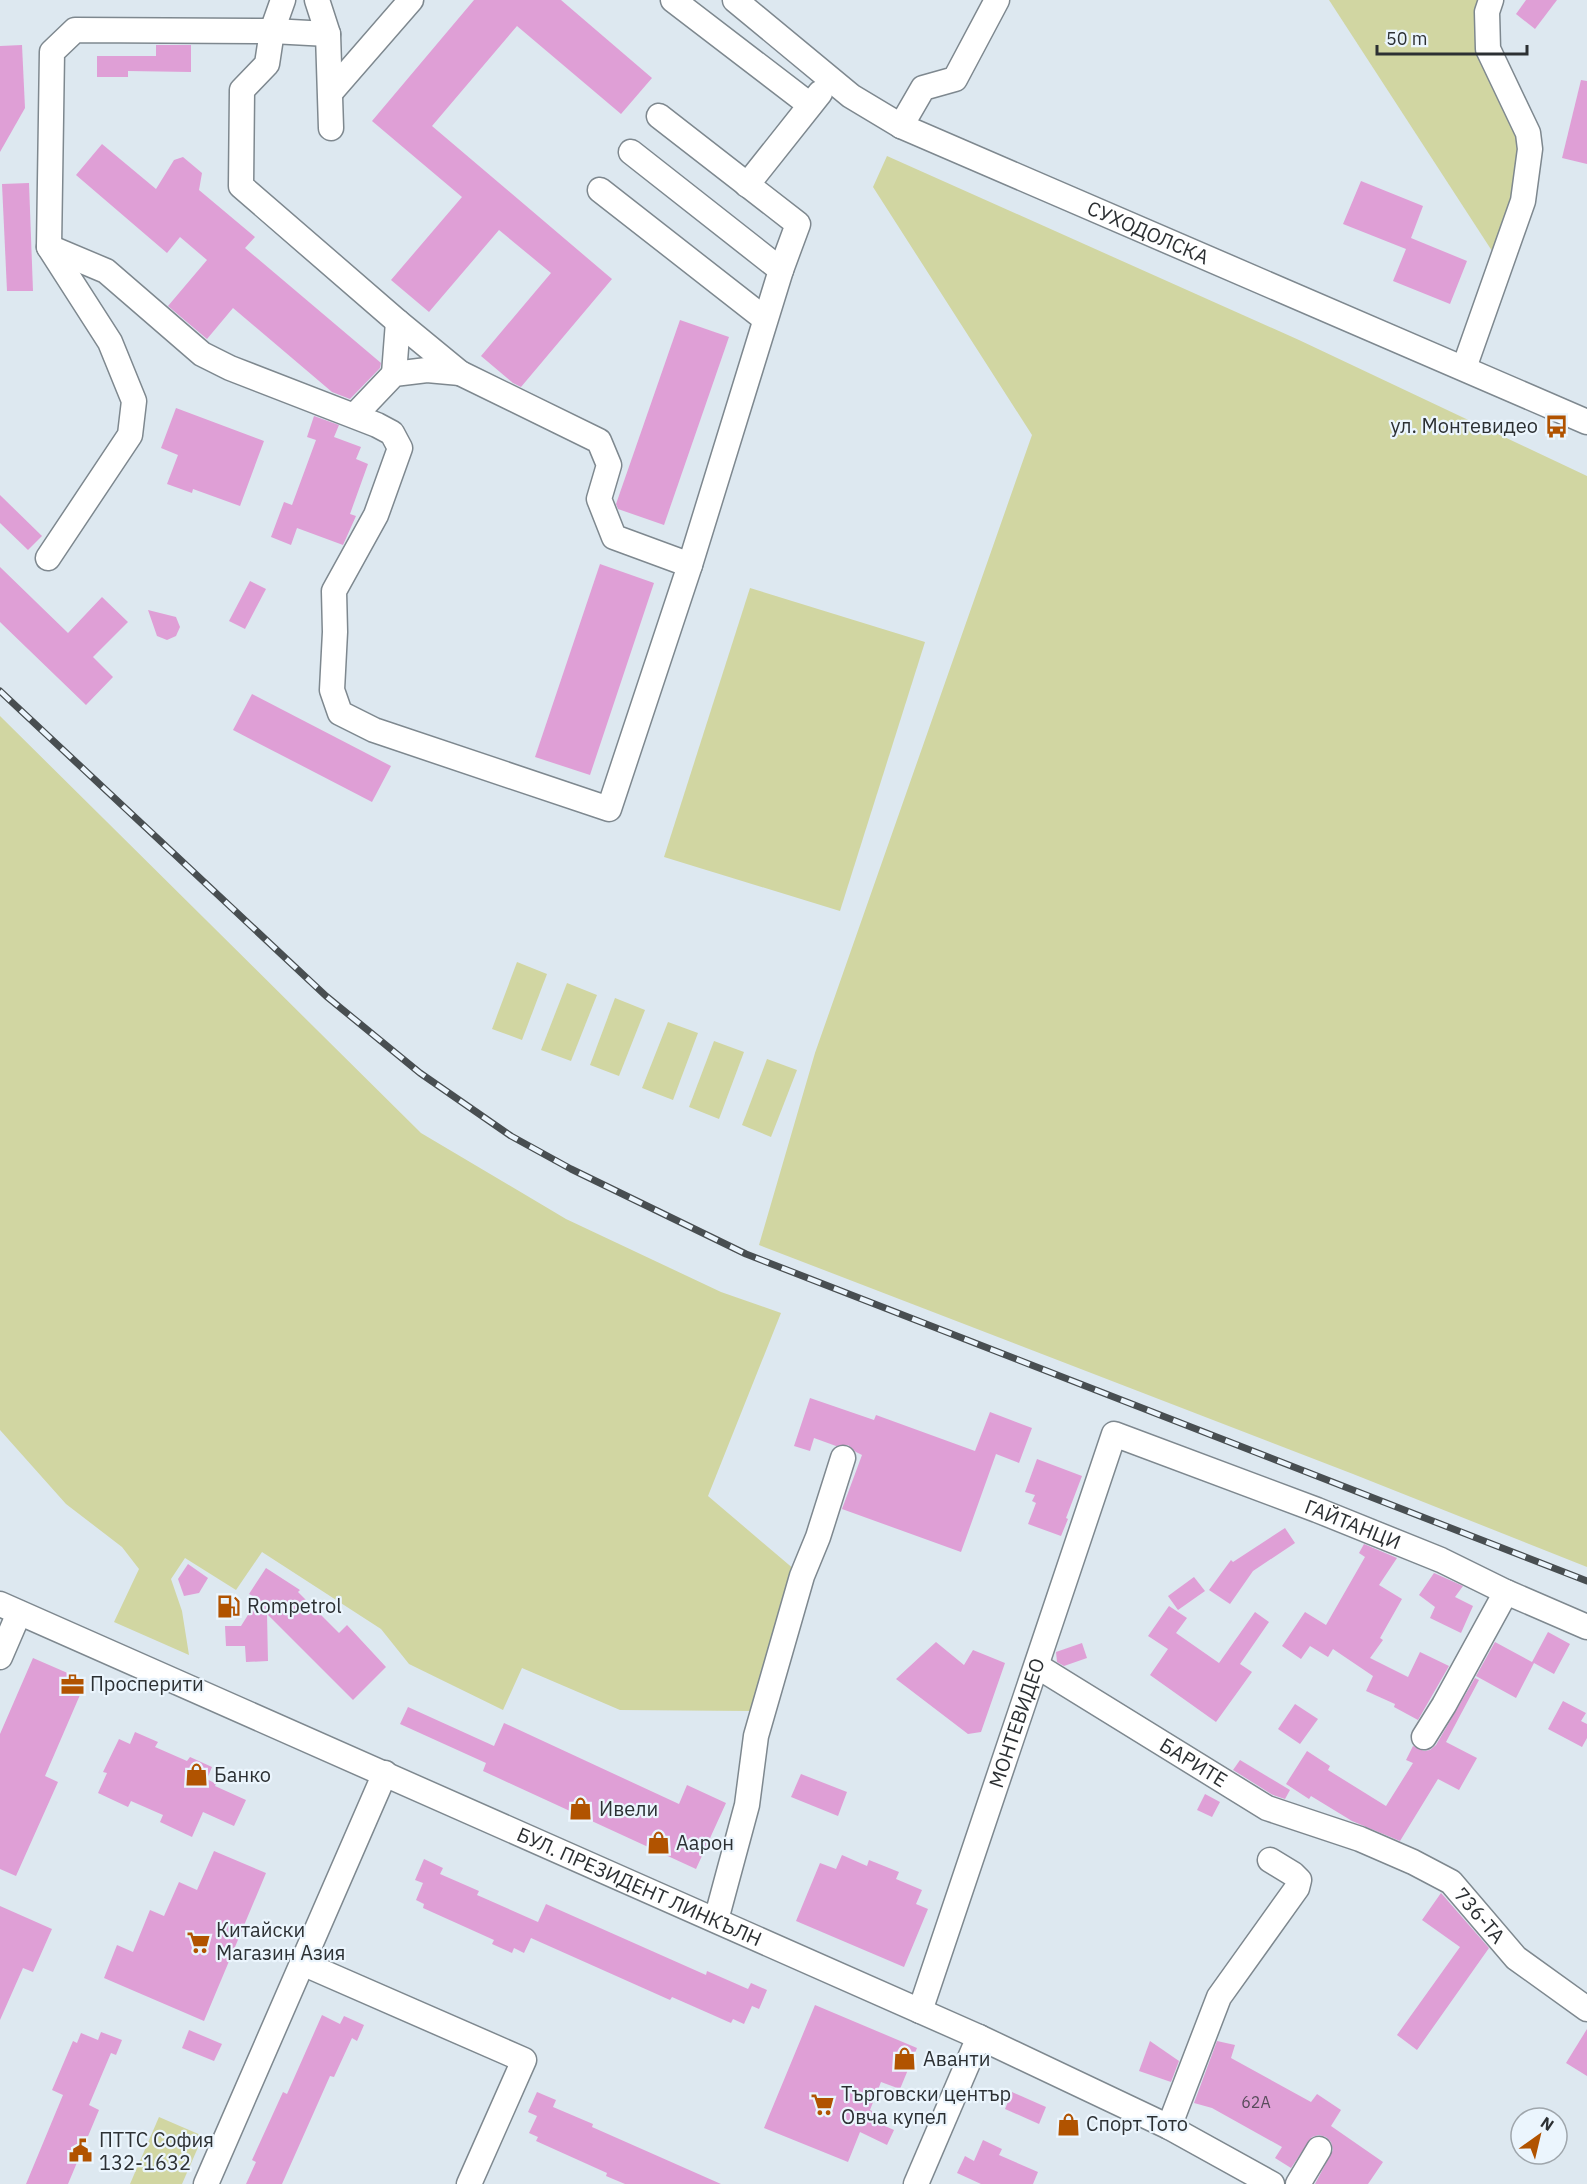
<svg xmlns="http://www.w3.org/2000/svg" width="1587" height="2184" viewBox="0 0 1587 2184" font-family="'IBM Plex Sans',sans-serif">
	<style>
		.green { fill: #d1d6a2 }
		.building { fill: #df9fd6 }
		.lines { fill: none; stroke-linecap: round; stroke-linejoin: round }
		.minor-casing { stroke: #7e888f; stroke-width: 27 }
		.minor { stroke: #fff; stroke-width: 24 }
		.rail-casing { stroke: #484e51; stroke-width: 7 }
		.rail { stroke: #ebf5fd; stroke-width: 4.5; stroke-dasharray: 14; stroke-linecap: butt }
		.labels { text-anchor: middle; stroke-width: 4.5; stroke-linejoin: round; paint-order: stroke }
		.number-label { font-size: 16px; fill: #594c5c }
		.street-label { font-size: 20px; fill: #2c3033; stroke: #ebf5fd }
		.poi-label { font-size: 20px; fill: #2c3033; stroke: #ebf5fd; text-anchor: start }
	</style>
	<rect width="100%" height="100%" fill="#dde8f0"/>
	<g class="green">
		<polygon points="1329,0 1484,0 1522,139 1514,194 1494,254"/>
		<polygon points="887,156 1299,340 1587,476 1587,1567 1353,1474 759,1245 815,1053 1032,435 873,187"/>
		<polygon points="750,588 925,642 840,911 664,857"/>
		<polygon points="0,716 421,1133 566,1219 721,1292 781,1313 708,1496 795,1570 751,1711 620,1710 522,1668 503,1710 409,1664 381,1629 262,1552 236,1590 185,1558 171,1579 182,1611 189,1655 114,1622 139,1569 122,1547 66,1504 0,1430"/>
		<polygon points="517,962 547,974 522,1040 492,1029"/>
		<polygon points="567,983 597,995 571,1061 541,1050"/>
		<polygon points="615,998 645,1010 619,1076 590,1065"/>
		<polygon points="668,1022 698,1033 673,1100 642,1088"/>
		<polygon points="714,1041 744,1052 719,1119 689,1107"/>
		<polygon points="767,1059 797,1070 771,1137 742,1125"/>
		<polygon points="159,2117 203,2136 182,2184 130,2184"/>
	</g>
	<g class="building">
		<polygon points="474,0 561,0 652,78 621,114 517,26 432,126 612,279 521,387 513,383 481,356 551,273 499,230 429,312 391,280 462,197 372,121"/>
		<polygon points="1526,0 1557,0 1535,29 1516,14"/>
		<polygon points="22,45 25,108 0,152 0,46"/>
		<polygon points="156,45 191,45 191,72 128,71 128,77 97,77 97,56 156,56"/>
		<polygon points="1581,80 1587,81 1587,164 1562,158"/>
		<polygon points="102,144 156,189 174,160 183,157 202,173 199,190 255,237 245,248 381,363 380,368 350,399 332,392 233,308 207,339 168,306 207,260 180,237 167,253 76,175"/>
		<polygon points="1361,181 1423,206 1411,238 1467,261 1450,304 1393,281 1406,249 1343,224"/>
		<polygon points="29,183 33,291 7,291 2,184"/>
		<polygon points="680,320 729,337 664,525 618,509 616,504"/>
		<polygon points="176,408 264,441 240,506 193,489 192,493 167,484 178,455 161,448"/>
		<polygon points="314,416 339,425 334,437 361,447 356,459 368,464 350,514 356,516 343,545 297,528 291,545 271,537 284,502 292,505 316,440 307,437"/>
		<polygon points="0,495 42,536 28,550 0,523"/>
		<polygon points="600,564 654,583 590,775 535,757"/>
		<polygon points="0,567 68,633 102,597 128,622 93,657 113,677 86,705 0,622"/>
		<polygon points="250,581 266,589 245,629 229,621"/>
		<polygon points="148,610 176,617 180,627 176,636 167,640 157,636"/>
		<polygon points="252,694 391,766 372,802 233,730"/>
		<polygon points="810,1398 874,1420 876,1415 975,1451 990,1412 1032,1428 1019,1463 996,1454 961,1552 842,1509 862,1455 856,1452 848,1445 836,1446 814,1438 810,1451 794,1446"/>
		<polygon points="1037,1459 1082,1476 1066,1518 1068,1519 1061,1536 1028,1524 1036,1503 1032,1501 1035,1495 1025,1492"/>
		<polygon points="1285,1528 1295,1543 1253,1571 1230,1604 1209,1590 1231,1560 1233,1562"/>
		<polygon points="1364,1544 1397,1558 1379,1585 1402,1599 1380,1638 1383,1640 1370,1658 1408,1677 1420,1652 1449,1666 1418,1720 1394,1707 1395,1704 1366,1691 1373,1676 1333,1649 1328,1657 1310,1646 1301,1659 1282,1646 1305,1612 1326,1625 1365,1557 1359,1553"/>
		<polygon points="188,1564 208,1578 199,1593 184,1596 178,1579"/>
		<polygon points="266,1568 300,1590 298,1592 339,1633 347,1625 386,1667 353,1700 267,1614 268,1661 246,1662 245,1646 226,1646 225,1626 241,1626 258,1599 249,1594"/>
		<polygon points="1434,1573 1463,1586 1455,1597 1473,1606 1461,1633 1430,1618 1435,1607 1419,1595"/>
		<polygon points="1194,1577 1205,1591 1178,1610 1168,1596"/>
		<polygon points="1169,1606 1187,1618 1176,1633 1219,1663 1255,1612 1269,1622 1240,1664 1252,1672 1216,1722 1150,1675 1168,1649 1148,1636"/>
		<polygon points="1548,1632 1570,1644 1554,1674 1534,1663 1516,1698 1476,1676 1495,1642 1532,1662"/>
		<polygon points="936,1642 964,1665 973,1650 1005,1663 981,1732 968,1734 896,1679"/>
		<polygon points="1082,1643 1087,1658 1064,1666 1057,1662 1056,1652"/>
		<polygon points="33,1658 86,1681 45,1776 58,1782 16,1876 0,1869 0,1734"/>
		<polygon points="1475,1678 1479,1680 1446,1742 1477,1758 1459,1790 1438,1779 1400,1841 1352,1821 1311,1796 1309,1799 1286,1784 1307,1751 1330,1766 1328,1770 1386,1806 1413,1763 1406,1760 1413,1746 1424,1751 1430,1750 1436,1745"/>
		<polygon points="1563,1701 1586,1713 1581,1721 1587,1724 1587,1738 1582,1747 1548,1729"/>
		<polygon points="1295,1704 1318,1719 1300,1744 1278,1729"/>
		<polygon points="408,1707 494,1746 504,1723 679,1804 687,1785 726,1803 696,1869 483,1771 486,1763 400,1724"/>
		<polygon points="135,1732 158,1742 155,1747 187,1761 190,1757 212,1767 207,1779 216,1784 215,1786 246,1800 234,1826 203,1812 192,1837 160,1822 163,1815 131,1801 128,1807 98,1793 107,1773 103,1772 119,1739 130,1744"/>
		<polygon points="1240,1760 1290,1790 1285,1799 1273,1795 1233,1770"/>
		<polygon points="801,1774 847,1792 838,1816 791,1797"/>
		<polygon points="1205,1794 1220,1802 1212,1817 1197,1810"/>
		<polygon points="214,1851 266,1873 204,2021 104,1978 117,1945 133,1952 150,1910 164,1916 179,1882 197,1890"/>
		<polygon points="842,1855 867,1866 869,1860 899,1872 896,1879 922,1890 916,1904 928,1909 904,1967 796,1921 820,1863 836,1869"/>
		<polygon points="424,1859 443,1868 440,1874 479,1891 477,1895 538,1922 546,1904 706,1975 707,1971 748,1989 751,1983 767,1990 759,2009 752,2006 744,2024 733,2019 731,2023 672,1997 670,2000 531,1938 524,1953 514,1948 512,1953 492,1944 494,1940 423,1908 424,1904 416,1900 423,1883 415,1880"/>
		<polygon points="1441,1893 1489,1948 1417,2050 1397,2035 1460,1947 1422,1920"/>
		<polygon points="0,1906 52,1929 33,1972 23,1968 0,2020"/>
		<polygon points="815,2005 917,2048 900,2089 881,2082 870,2110 888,2119 885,2126 894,2130 887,2145 860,2132 848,2162 764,2128"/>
		<polygon points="322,2015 340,2024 344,2016 364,2025 357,2041 352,2038 334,2077 330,2076 282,2184 246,2184 256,2162 252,2160 283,2092 287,2094"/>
		<polygon points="1587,2029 1587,2076 1566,2063"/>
		<polygon points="189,2030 222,2044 214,2061 182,2048"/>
		<polygon points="101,2032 122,2040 116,2055 111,2053 89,2105 99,2110 68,2184 26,2184 63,2095 52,2090 73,2041 77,2043 81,2033 98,2040"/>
		<polygon points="1150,2041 1179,2061 1171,2082 1139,2071"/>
		<polygon points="1217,2041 1235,2045 1231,2058 1311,2102 1317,2094 1341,2110 1331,2126 1383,2162 1368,2184 1315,2184 1333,2150 1331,2142 1326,2137 1319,2135 1312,2137 1291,2168 1275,2158 1282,2147 1212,2108 1194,2103"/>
		<polygon points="537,2092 556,2100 553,2107 593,2124 592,2127 721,2184 625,2184 606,2176 607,2173 536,2141 538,2137 529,2133 537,2116 528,2112"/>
		<polygon points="1012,2092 1046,2107 1039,2124 1005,2109"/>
		<polygon points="1064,2114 1078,2120 1072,2134 1058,2128"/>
		<polygon points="983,2140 1002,2149 999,2155 1038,2172 1033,2184 981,2184 957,2173 965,2156 974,2161"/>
	</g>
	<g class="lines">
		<defs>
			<g id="minor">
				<polyline points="283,0 272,31 267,64 242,90 241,186 398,322 460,373 599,441 609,465 599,499 614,537 690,565"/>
				<polyline points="317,0 328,34 331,128"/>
				<polyline points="673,0 810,105"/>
				<path id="s1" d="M735,0L851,96L901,126L1587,422"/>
				<polyline points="331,92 411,0"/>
				<polyline points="659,116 798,224 781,270"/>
				<polyline points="901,126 923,88 955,79 997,0"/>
				<polyline points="747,185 820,93"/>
				<polyline points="600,190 765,319"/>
				<polyline points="49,247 106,271 202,354 230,368 377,425 392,433 400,448 376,515 334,591 335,632 332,690 340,713 374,730 609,809 690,565 781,270 631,152"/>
				<polyline points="1464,368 1523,201 1530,149 1528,133 1488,49 1487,12 1491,0"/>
				<polyline points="394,374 398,322"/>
				<polyline points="355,415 394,374 427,370 460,373"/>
				<polyline points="48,558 130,435 134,401 110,342 49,247 52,52 75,30 272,31 328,34"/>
				<path id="s2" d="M0,1604L979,2037L1169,2127L1272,2184"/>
				<polyline points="0,1657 19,1613"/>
				<path id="s3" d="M1037,1666L1267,1808L1360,1839L1413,1862L1451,1882L1516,1958L1587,2009"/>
				<polyline points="1424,1737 1444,1705 1506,1592"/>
				<polyline points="716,1920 747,1805 756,1736 802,1576 818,1537 843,1458"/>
				<polyline points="302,1963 524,2060 469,2184"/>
				<path id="s4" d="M920,2011L1114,1434L1317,1510L1441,1560L1506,1592L1587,1627"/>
				<polyline points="1169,2127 1219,1997 1297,1888 1299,1880 1293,1874 1270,1860"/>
				<polyline points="206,2184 385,1773"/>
				<polyline points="916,2184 979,2037"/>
				<polyline points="1298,2184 1319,2149"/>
			</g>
		</defs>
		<use href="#minor" class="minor-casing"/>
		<use href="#minor" class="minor"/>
		<defs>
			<polyline id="rail" points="0,691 326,996 420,1073 511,1136 571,1169 746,1254 1587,1581"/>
		</defs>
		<use href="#rail" class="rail-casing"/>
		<use href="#rail" class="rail"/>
	</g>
	<defs>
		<symbol id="bus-bare" viewBox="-9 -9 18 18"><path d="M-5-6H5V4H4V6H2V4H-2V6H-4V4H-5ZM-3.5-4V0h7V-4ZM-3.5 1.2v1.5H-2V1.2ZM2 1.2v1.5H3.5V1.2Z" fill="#b15300" stroke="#ebf5fd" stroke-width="2.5" paint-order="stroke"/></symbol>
		<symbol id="fuel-bare" viewBox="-9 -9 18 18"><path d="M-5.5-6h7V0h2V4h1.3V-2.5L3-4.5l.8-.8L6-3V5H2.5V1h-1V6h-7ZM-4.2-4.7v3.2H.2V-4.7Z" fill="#b15300" stroke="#ebf5fd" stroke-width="2.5" paint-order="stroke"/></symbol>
		<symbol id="office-bare" viewBox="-9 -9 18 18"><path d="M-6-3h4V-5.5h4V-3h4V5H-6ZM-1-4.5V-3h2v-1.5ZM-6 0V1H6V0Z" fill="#b15300" stroke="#ebf5fd" stroke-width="2.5" paint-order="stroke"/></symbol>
		<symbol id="shop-bare" viewBox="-9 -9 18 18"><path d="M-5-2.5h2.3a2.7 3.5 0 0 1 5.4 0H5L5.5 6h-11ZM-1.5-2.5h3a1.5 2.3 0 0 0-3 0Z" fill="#b15300" stroke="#ebf5fd" stroke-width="2.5" paint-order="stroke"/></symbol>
		<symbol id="supermarket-bare" viewBox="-9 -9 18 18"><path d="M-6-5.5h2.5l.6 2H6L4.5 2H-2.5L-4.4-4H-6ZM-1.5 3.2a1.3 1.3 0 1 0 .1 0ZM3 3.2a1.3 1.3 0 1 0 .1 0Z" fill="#b15300" stroke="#ebf5fd" stroke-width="2.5" paint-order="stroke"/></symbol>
		<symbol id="civic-bare" viewBox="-9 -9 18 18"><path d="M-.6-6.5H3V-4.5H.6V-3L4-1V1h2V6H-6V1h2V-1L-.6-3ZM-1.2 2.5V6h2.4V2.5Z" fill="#b15300" stroke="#ebf5fd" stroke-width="2.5" paint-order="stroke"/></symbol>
	</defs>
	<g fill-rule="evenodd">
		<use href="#bus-bare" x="1540" y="410" width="33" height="33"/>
		<use href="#fuel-bare" x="212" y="1590" width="33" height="33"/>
		<use href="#office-bare" x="56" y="1668" width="33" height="33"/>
		<use href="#shop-bare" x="180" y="1758" width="33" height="33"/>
		<use href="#shop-bare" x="564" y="1792" width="33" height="33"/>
		<use href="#shop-bare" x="642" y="1826" width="33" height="33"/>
		<use href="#supermarket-bare" x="182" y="1926" width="33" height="33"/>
		<use href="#shop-bare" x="888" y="2042" width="33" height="33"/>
		<use href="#supermarket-bare" x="806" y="2088" width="33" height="33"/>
		<use href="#shop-bare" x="1052" y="2108" width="33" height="33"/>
		<use href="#civic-bare" x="64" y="2134" width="33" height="33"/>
	</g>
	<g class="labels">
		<g class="number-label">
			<text x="1256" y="2108">62A</text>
		</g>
		<g class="street-label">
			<text dy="7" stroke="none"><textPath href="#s1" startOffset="478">СУХОДОЛСКА</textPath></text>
			<text dy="7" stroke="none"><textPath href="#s4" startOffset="864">ГАЙТАНЦИ</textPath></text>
			<text dy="7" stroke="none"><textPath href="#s4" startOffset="304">МОНТЕВИДЕО</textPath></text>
			<text dy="7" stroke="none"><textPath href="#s3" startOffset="184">БАРИТЕ</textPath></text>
			<text dy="7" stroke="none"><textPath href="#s2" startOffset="699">БУЛ. ПРЕЗИДЕНТ ЛИНКЪЛН</textPath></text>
			<text dy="7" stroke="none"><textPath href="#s3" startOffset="513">736-ТА</textPath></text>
		</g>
		<g class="poi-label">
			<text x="1538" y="433" text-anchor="end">ул. Монтевидео</text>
			<text x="247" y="1613">Rompetrol</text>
			<text x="90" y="1691">Просперити</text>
			<text x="214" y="1782">Банко</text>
			<text x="599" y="1816">Ивели</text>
			<text x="676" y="1850">Аарон</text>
			<text x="216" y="1937">Китайски<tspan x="216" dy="23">Магазин Азия</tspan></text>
			<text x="923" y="2066">Аванти</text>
			<text x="841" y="2101">Търговски център<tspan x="841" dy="23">Овча купел</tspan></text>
			<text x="1086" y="2131">Спорт Тото</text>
			<text x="99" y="2147">ПТТС София<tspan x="99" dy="23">132-1632</tspan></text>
		</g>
	</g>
	<g transform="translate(1539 2136) rotate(34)"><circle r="28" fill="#ebf5fd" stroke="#9fa6ac" stroke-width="1.5"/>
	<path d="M0-4.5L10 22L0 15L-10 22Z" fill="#b15300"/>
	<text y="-9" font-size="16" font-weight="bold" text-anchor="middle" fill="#2c3033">N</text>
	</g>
	<path d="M1377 45v9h150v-9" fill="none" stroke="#2c3033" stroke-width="3"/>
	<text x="1386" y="45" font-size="18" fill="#2c3033" stroke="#ebf5fd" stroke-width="4.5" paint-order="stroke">50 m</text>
</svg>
